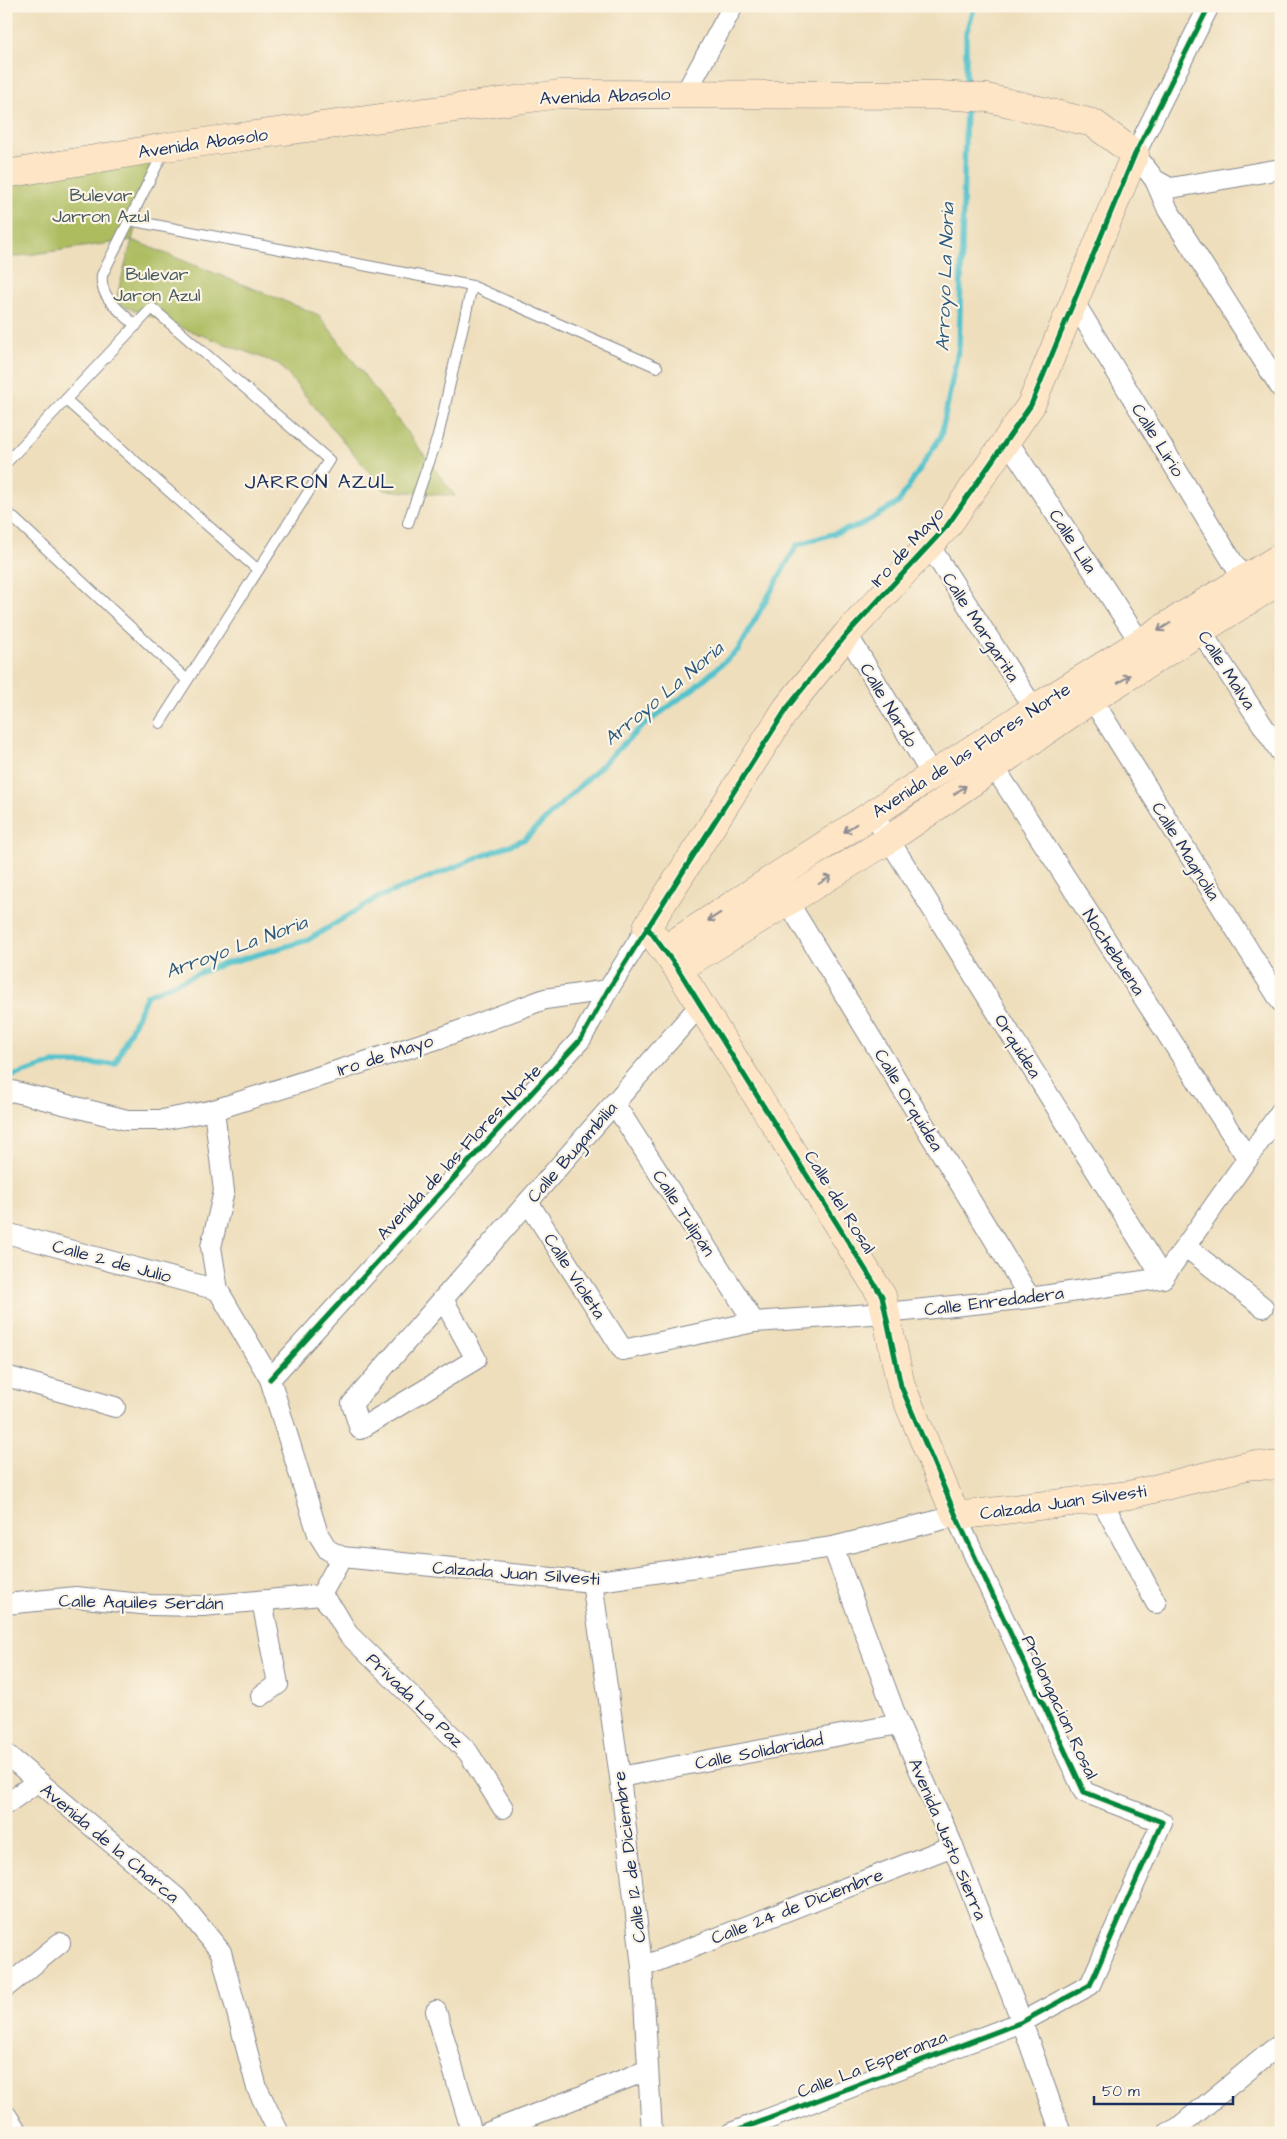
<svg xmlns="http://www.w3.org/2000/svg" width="1287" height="2139" viewBox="0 0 1287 2139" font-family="'Architects Daughter',sans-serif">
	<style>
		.green { fill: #acbc5e; stroke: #64765e }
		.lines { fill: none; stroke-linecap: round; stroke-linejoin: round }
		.stream { stroke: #54c2cc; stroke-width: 5.5 }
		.lane-casing { stroke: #84868d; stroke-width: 12 }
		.street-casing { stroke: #84868d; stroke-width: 22 }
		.secondary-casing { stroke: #84868d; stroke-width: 29 }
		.lane { stroke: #fff; stroke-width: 10 }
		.street { stroke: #fff; stroke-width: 20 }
		.secondary { stroke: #fde5c5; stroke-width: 28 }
		.cycleway-casing { stroke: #fcf5e5; stroke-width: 8 }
		.cycleway { stroke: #00873e; stroke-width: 5 }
		.oneway { stroke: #8c8a92 }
		.labels { text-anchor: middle; stroke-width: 4.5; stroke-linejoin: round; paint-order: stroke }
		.street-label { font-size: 18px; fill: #1b2f5e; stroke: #fcf5e5 }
		.park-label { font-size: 18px; fill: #46595e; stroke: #fcf5e5 }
		.water-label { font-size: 19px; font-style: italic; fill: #2c5b7f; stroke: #fcf5e5 }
		.quarter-label { font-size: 20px; letter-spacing: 1px; fill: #1b2f5e; stroke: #fcf5e5 }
	</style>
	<rect width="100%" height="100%" fill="#fcf5e5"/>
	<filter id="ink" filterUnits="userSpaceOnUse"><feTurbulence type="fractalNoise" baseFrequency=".02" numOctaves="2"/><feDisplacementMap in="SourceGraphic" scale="10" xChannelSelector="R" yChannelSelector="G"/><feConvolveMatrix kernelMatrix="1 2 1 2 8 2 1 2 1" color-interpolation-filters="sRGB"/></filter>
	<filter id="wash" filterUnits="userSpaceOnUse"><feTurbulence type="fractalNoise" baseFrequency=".0096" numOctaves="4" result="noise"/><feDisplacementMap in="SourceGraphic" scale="20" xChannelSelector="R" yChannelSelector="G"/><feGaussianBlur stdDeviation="1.12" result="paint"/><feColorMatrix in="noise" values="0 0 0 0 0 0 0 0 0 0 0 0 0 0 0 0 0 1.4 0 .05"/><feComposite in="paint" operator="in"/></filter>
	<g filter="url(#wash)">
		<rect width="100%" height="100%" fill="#eedebc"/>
		<polygon class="green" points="153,158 132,240 319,315 455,496 384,490 279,364 115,303 132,240 6,258 6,180"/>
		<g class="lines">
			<g class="stream">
				<polyline points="966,91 966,33 975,6"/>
				<polyline points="6,1078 54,1063 115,1064 147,995 214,967 308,940 377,898 525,839 640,728 694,688 738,650 797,545 861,525 898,503 941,436 959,346 966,105"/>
			</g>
		</g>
	</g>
	<g filter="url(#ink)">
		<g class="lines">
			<defs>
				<g id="lane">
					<polyline points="129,220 472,286 657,367"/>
					<path d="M136,326C121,311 99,298 102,275L164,151"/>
					<polyline points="66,400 258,570"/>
					<polyline points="6,463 152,308 329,460 160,723"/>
					<polyline points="6,511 187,680"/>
					<polyline points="408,523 438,436 472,286"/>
				</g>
				<g id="street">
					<polyline points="685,94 733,6"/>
					<polyline points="1155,180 1168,210 1281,388"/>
					<polyline points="1166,186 1155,180 1135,154 1209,6"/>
					<polyline points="1171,188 1281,169"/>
					<polyline points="1074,302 1243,579"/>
					<polyline points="1007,440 1140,642"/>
					<polyline points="929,545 1034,709"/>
					<polyline points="1195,618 1200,630 1281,753"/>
					<polyline points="847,634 932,775"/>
					<polyline points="1092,699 1281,1002"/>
					<polyline points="987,756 1248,1159"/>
					<polyline points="873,814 1163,1278"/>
					<polyline points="788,902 1030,1298"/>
					<polyline points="6,1093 12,1091 127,1120 162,1120 214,1110 440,1038 545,999 608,990"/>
					<polyline points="614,1103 754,1322"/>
					<polyline points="214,1110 224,1191 211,1247 218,1290 270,1379 318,1534 328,1550 342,1557 592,1582 833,1547 956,1516 1084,1792 1162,1822 1090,1985 1022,2022 731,2133"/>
					<polyline points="528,1202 623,1350 754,1322 886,1313 1030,1298 1163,1278 1281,1111"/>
					<polyline points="6,1233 218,1290"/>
					<polyline points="1186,1247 1263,1307"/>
					<polyline points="443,1299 701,1004"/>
					<polygon points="443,1299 476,1359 360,1429 352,1404"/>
					<polyline points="6,1376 115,1407"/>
					<polyline points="270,1379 581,1039 608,990 647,927"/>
					<polyline points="1101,1499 1156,1603"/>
					<polyline points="833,1547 899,1724 953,1846 1022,2022 1061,2133"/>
					<polyline points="592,1582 620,1777 642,1967 652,2133"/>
					<polyline points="321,1595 334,1610 348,1634 468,1752 503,1808"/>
					<polyline points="6,1604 76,1597 150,1605 203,1606 321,1595 342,1557"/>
					<polyline points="261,1696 278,1684 262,1601"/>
					<polyline points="6,1754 177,1898 221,1952 257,2088 279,2133"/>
					<polyline points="620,1777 899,1724"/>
					<polyline points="6,1804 37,1782"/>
					<polyline points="642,1967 953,1846"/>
					<polyline points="6,1987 60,1943"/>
					<polyline points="436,2011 472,2133"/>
					<polyline points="6,2115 18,2133"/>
					<polyline points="487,2133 648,2070"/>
					<polyline points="1168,2133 1178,2128 1281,2043"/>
				</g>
				<g id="secondary">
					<polyline points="6,174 166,147 560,94 939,95 988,98 1093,123 1135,154 1031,405 947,526 847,634 787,708 647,927 678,969 882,1296 901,1386 956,1516 1129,1495 1251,1465 1281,1466"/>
					<polyline points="665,949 1034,709 1192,610 1281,557"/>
					<polyline points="678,969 888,840 1092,699 1281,580"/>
				</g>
			</defs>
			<use href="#lane" class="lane-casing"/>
			<use href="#street" class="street-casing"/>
			<use href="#secondary" class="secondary-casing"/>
			<use href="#lane" class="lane"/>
			<use href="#street" class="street"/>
			<use href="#secondary" class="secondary"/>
			<defs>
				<g id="cycleway">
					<polyline points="647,927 678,969 882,1296 901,1386 956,1516 1084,1792 1162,1822 1090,1985 1022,2022 731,2133"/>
					<polyline points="270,1379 581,1039 608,990 787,708 847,634 947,526 1031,405 1135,154 1209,6"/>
				</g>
			</defs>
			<use href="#cycleway" class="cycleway-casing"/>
			<use href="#cycleway" class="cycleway"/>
		</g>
		<defs><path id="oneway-shaft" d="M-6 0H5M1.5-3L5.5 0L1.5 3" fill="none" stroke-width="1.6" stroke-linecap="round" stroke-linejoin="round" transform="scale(1.25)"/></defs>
		<g class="oneway">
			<use href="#oneway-shaft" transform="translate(1164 627) rotate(148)"/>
			<use href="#oneway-shaft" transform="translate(1124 679) rotate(-33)"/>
			<use href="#oneway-shaft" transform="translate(960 790) rotate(-35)"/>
			<use href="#oneway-shaft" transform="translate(850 828) rotate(147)"/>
			<use href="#oneway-shaft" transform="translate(825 880) rotate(-32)"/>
			<use href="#oneway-shaft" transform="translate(714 917) rotate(147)"/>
		</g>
	</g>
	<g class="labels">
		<g class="street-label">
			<text transform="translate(605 96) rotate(-2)" y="6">Avenida Abasolo</text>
			<text transform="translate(203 143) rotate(-8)" y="6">Avenida Abasolo</text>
			<text transform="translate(1158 440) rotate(58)" y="6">Calle Lirio</text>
			<text transform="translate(1073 541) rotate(57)" y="6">Calle Lila</text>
			<text transform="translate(907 547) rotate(-48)" y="6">1ro de Mayo</text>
			<text transform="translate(981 627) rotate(57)" y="6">Calle Margarita</text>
			<text transform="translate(1227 670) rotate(57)" y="6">Calle Malva</text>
			<text transform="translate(889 705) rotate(59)" y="6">Calle Nardo</text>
			<text transform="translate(971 750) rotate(-33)" y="6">Avenida de las Flores Norte</text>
			<text transform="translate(1186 851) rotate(58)" y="6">Calle Magnolia</text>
			<text transform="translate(1114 952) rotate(57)" y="6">Nochebuena</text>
			<text transform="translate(1018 1046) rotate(58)" y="6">Orquídea</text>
			<text transform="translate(385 1055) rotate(-18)" y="6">1ro de Mayo</text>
			<text transform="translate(909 1100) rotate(59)" y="6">Calle Orquídea</text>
			<text transform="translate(459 1152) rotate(-47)" y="6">Avenida de las Flores Norte</text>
			<text transform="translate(572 1152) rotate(-49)" y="6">Calle Bugambilia</text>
			<text transform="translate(840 1202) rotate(58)" y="6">Calle del Rosal</text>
			<text transform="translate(684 1213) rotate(57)" y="6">Calle Tulipán</text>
			<text transform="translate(112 1261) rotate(15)" y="6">Calle 2 de Julio</text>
			<text transform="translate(575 1276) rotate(57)" y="6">Calle Violeta</text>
			<text transform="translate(994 1301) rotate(-7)" y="6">Calle Enredadera</text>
			<text transform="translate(1063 1502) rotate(-8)" y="6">Calzada Juan Silvesti</text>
			<text transform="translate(516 1573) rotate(4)" y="6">Calzada Juan Silvesti</text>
			<text transform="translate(141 1602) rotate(1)" y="6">Calle Aquiles Serdán</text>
			<text transform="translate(415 1700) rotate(44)" y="6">Privada La Paz</text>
			<text transform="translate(1060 1707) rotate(65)" y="6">Prolongacion Rosal</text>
			<text transform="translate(759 1751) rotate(-11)" y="6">Calle Solidaridad</text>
			<text transform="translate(948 1839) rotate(67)" y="6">Avenida Justo Sierra</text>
			<text transform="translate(110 1843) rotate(40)" y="6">Avenida de la Charca</text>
			<text transform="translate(629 1857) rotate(-97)" y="6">Calle 12 de Diciembre</text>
			<text transform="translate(797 1906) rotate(-21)" y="6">Calle 24 de Diciembre</text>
			<text transform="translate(872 2064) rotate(-21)" y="6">Calle La Esperanza</text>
		</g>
		<g class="park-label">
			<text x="101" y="201">Bulevar<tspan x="101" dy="21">Jarron Azul</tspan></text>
			<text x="157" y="280">Bulevar<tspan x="157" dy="21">Jaron Azul</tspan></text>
		</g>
		<g class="water-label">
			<text transform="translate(944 277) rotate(-88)" y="7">Arroyo La Noria</text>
			<text transform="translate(663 693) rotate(-40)" y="7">Arroyo La Noria</text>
			<text transform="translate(236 946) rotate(-20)" y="7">Arroyo La Noria</text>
		</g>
		<g class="quarter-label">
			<text x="320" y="488">JARRON AZUL</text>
		</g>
	</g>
	<rect width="1287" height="2139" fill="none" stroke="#fcf5e5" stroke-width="25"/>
	<path d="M1094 2096v8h139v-8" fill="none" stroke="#1b2f5e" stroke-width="2.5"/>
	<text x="1102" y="2096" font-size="15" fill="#1b2f5e" stroke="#fcf5e5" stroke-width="4" paint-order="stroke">50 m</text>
</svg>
